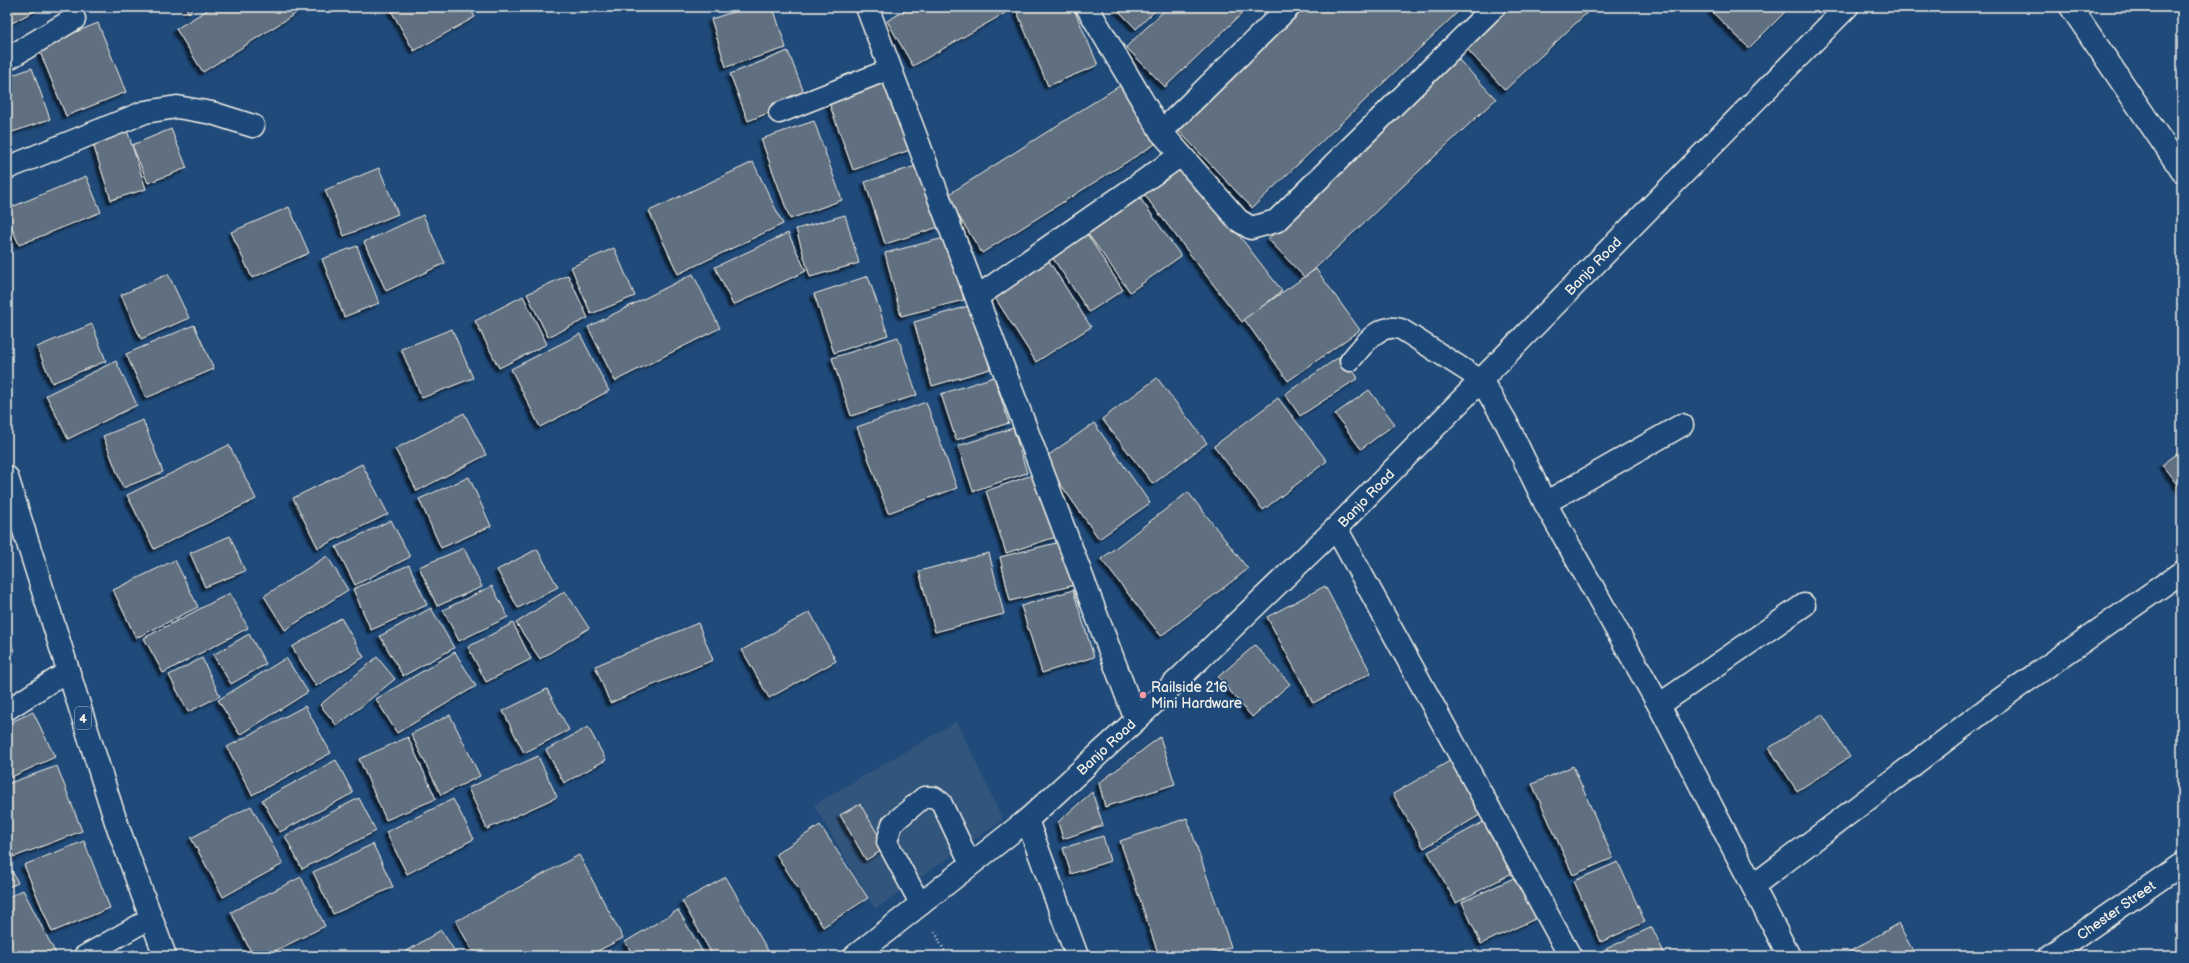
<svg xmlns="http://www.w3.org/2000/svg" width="2189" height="963" viewBox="0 0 2189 963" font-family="'Balsamiq Sans',sans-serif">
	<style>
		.built { fill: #32557c }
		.building { fill: #606f80; stroke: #f4f1e8; filter: url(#shadow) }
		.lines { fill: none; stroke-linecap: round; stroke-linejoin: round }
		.lane-casing { stroke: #f4f1e8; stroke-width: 23 }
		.street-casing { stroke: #f4f1e8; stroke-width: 25 }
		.secondary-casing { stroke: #f4f1e8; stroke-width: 25 }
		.highway-casing { stroke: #f4f1e8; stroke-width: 25 }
		.path { stroke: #f4f1e8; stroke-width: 2.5; stroke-dasharray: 1 3; stroke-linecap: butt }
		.lane { stroke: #1f4a7a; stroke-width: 20 }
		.street { stroke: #1f4a7a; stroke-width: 22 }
		.secondary { stroke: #1f4a7a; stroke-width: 22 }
		.highway { stroke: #1f4a7a; stroke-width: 22 }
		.poi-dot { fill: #ff9aa2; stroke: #1f4a7a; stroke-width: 1.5 }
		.labels { text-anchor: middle; stroke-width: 3.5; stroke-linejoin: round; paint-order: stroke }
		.shield { fill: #1f4a7a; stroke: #b4bfc7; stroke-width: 1 }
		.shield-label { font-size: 13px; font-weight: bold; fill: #f4f1e8 }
		.street-label { font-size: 14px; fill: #f4f1e8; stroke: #1f4a7a }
		.poi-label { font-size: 14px; fill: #f4f1e8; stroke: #1f4a7a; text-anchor: start }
	</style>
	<defs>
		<filter id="shadow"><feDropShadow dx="-3.5" dy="3.5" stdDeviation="1" flood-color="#0009"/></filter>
	</defs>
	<rect width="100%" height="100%" fill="#1f4a7a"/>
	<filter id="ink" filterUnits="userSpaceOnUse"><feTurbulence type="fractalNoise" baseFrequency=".025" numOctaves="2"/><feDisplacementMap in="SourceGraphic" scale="8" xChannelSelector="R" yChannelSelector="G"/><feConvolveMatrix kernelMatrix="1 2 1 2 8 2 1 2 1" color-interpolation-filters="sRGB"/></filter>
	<g filter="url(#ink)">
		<polygon class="built" points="957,721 1003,820 875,909 814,805"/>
		<g class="building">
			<polygon points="7,7 42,7 10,24 7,18"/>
			<polygon points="185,7 197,7 188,12"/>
			<polygon points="212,7 306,7 203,72 176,29"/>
			<polygon points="389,7 469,7 475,17 414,51"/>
			<polygon points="749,7 773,7 786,48 726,67 711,19"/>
			<polygon points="911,7 1001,7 1005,13 913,66 887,21"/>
			<polygon points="1015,7 1073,7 1098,65 1048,86"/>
			<polygon points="1115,7 1159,7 1136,29"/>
			<polygon points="1168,7 1249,7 1165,87 1126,47"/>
			<polygon points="1303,7 1462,8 1252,208 1176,128"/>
			<polygon points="1505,7 1593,7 1505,90 1464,46"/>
			<polygon points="1715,7 1790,7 1749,48 1711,11"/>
			<polygon points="98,23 126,92 66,116 38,47"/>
			<polygon points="788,51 806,98 748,121 730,74"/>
			<polygon points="1458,59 1496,99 1305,278 1268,239"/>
			<polygon points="32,68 50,119 7,134 7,77"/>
			<polygon points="884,79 910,150 853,170 828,100"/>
			<polygon points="1124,83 1160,141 982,253 946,196"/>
			<polygon points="814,121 842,200 790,219 761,139"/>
			<polygon points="171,129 187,168 148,183 132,145"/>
			<polygon points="127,130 146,189 111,200 92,141"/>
			<polygon points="1180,159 1282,291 1242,322 1140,189"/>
			<polygon points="753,162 783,224 678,274 649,211"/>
			<polygon points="919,165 939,227 885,244 865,182"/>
			<polygon points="379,168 398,214 344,236 325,190"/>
			<polygon points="86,176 101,212 19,245 7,216 7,209"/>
			<polygon points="1140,198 1181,256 1130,292 1088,234"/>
			<polygon points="289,207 309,253 252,278 231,232"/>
			<polygon points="423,215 445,263 386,291 364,242"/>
			<polygon points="845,215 859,263 810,277 796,229"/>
			<polygon points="1085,231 1123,290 1089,312 1050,254"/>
			<polygon points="788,233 806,271 733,305 715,267"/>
			<polygon points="948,237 964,300 901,316 885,253"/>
			<polygon points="357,246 379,303 344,317 322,259"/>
			<polygon points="614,248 635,296 591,314 571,267"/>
			<polygon points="1047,258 1091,327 1036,362 992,293"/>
			<polygon points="1316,269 1360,330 1288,381 1244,319"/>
			<polygon points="168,274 189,318 141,339 121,295"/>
			<polygon points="693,274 720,328 615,381 588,327"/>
			<polygon points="568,275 588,318 548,337 527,294"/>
			<polygon points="868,276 888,335 834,353 814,294"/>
			<polygon points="523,296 547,344 499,368 475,321"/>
			<polygon points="972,305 990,369 932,386 914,322"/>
			<polygon points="92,324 106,361 52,383 37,347"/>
			<polygon points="194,325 214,369 146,398 126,354"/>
			<polygon points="452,329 473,378 422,398 401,349"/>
			<polygon points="580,334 609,391 540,427 511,369"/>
			<polygon points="898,337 917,395 851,416 832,358"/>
			<polygon points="1342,355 1358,378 1300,416 1285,394"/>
			<polygon points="116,361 137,405 68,439 46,395"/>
			<polygon points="994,377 1009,423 956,440 941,394"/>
			<polygon points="1157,378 1207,443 1153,484 1102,419"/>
			<polygon points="1369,390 1395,424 1361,449 1335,414"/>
			<polygon points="1278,398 1327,461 1263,510 1214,446"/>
			<polygon points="926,402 957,488 888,513 857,427"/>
			<polygon points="464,413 486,455 417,491 395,449"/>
			<polygon points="143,420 163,472 123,488 103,436"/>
			<polygon points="1094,423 1150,503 1099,539 1043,459"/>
			<polygon points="1013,428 1027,473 973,491 958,446"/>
			<polygon points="229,445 256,499 154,549 127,495"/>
			<polygon points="2182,450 2182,491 2162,465"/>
			<polygon points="362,464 388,514 318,548 293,498"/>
			<polygon points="1035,474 1056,537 1006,553 986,491"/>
			<polygon points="469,477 491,526 441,548 419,499"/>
			<polygon points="1188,492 1248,569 1161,636 1101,559"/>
			<polygon points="391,520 410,557 355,585 336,547"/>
			<polygon points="230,536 245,571 205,587 190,553"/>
			<polygon points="1064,541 1075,585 1010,601 1000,557"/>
			<polygon points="464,548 482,587 437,606 419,567"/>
			<polygon points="537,549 558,587 518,608 497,570"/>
			<polygon points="989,553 1004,614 935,632 919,571"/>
			<polygon points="327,556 348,590 285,630 264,596"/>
			<polygon points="175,560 198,607 136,638 113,590"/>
			<polygon points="409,565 427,605 371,630 353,589"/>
			<polygon points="492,586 508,617 459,641 443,610"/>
			<polygon points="1325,586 1371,673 1313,703 1267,617"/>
			<polygon points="1073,590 1094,657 1042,673 1021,606"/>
			<polygon points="565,591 589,628 540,659 516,623"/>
			<polygon points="230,593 248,628 163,673 144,638"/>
			<polygon points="431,608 454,648 403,676 380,636"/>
			<polygon points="810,612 836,661 769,698 742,650"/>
			<polygon points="341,618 364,657 316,686 292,647"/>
			<polygon points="513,623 531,659 486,682 468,647"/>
			<polygon points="698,623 713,660 610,703 595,666"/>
			<polygon points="7,628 14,652 7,654"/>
			<polygon points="249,634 266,664 231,684 213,655"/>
			<polygon points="1255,645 1290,684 1252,717 1218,677"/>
			<polygon points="455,652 476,686 397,733 376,699"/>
			<polygon points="377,657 395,679 337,726 320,705"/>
			<polygon points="202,658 220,696 188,712 169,675"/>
			<polygon points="286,658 308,692 240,735 218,700"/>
			<polygon points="547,689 569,730 524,753 503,711"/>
			<polygon points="305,706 331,753 252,795 227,747"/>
			<polygon points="33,712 55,757 7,779 7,724"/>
			<polygon points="1822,714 1850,757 1797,791 1769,748"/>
			<polygon points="450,715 480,776 441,795 411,734"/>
			<polygon points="588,727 606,760 564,783 546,750"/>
			<polygon points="408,737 436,799 386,820 359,759"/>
			<polygon points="1160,737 1175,784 1105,807 1099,783"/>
			<polygon points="538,756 557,797 487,829 468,788"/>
			<polygon points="1453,759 1485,812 1424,848 1393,794"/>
			<polygon points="336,760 353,793 280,832 262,800"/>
			<polygon points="57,766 82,831 14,857 7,837 7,784"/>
			<polygon points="1573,766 1613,858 1573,875 1532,784"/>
			<polygon points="1092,792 1103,825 1063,839 1058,822"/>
			<polygon points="359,798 376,831 302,869 285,836"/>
			<polygon points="453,799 474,839 407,874 386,832"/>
			<polygon points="860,804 886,848 866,860 840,815"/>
			<polygon points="251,806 283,864 223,897 191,838"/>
			<polygon points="1187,818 1231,947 1204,956 1159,956 1120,841"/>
			<polygon points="1487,820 1514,872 1456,903 1428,852"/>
			<polygon points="820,825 868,898 823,927 776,854"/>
			<polygon points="1103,836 1110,861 1071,874 1063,848"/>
			<polygon points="84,841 110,908 52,932 24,865"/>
			<polygon points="373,844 393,887 333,914 313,872"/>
			<polygon points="579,855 623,938 588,956 475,956 456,921"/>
			<polygon points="7,860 18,883 7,888"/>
			<polygon points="1618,862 1645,922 1601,942 1574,881"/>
			<polygon points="1518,876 1537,918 1481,944 1462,902"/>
			<polygon points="301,877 325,926 265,956 253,956 231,912"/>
			<polygon points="726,877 771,956 713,956 682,901"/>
			<polygon points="23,890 56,954 51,956 7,956 7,898"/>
			<polygon points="678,910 705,956 634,956 625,942"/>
			<polygon points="1898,924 1916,956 1849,956 1847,953"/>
			<polygon points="1652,927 1665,955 1609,956 1606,949"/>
			<polygon points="441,930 458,956 399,956"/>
			<polygon points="134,950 137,956 116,956"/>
			<polygon points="615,950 618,956 604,956"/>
		</g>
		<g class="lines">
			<defs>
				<g id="lane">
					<polyline points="779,113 890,69"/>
					<path d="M1350,361C1364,345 1378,322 1401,329L1481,380"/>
					<polyline points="7,710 68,671"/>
					<polyline points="921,905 887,842 892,824 924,797 934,797 941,802 971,865"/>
					<polyline points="84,956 151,918"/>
				</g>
				<g id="street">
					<polyline points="867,7 1136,720"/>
					<polyline points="1087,7 1161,132 1238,220 1251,228 1276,221 1494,7"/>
					<polyline points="2071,7 2182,171"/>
					<polyline points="7,59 74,19"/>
					<polyline points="1161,132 1289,7"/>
					<polyline points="7,168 145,112 177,107 212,113 253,126"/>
					<polyline points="977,297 1181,155"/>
					<polyline points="1481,380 1506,422 1545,503 1659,705 1789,956"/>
					<polyline points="1545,503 1682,425"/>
					<polyline points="1336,528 1570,956"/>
					<polyline points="1659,705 1804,605"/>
					<polyline points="1027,820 1077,956"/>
					<polyline points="1753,886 1992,705 2182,572"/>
					<polyline points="2049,956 2182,864"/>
				</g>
				<polyline id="secondary" points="855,956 1027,820 1136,720 1336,528 1847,7"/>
				<polyline id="highway" points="7,477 116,822 165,956"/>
			</defs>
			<use href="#lane" class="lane-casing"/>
			<use href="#street" class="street-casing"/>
			<use href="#secondary" class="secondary-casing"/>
			<use href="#highway" class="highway-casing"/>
			<polyline class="path" points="935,932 947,956"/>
			<use href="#lane" class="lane"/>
			<use href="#street" class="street"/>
			<use href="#secondary" class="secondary"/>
			<use href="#highway" class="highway"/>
		</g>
	</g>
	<circle class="poi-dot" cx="1143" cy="695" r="4"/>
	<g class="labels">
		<rect class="shield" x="75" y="707" width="16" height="22" rx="3"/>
		<g class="shield-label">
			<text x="83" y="723">4</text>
		</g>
		<g class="street-label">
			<text transform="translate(1593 266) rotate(-46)" y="5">Banjo Road</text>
			<text transform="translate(1366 498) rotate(-46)" y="5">Banjo Road</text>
			<text transform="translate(1106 747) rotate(-43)" y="5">Banjo Road</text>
			<text transform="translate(2116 910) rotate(-35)" y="5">Chester Street</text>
		</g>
		<g class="poi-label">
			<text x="1151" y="692">Railside 216<tspan x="1151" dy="16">Mini Hardware</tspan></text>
		</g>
	</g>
	<rect width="2189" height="963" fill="none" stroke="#1f4a7a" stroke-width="24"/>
	<rect x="12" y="12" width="2165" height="939" fill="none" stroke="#f4f1e8" stroke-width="1.5" filter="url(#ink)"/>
</svg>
